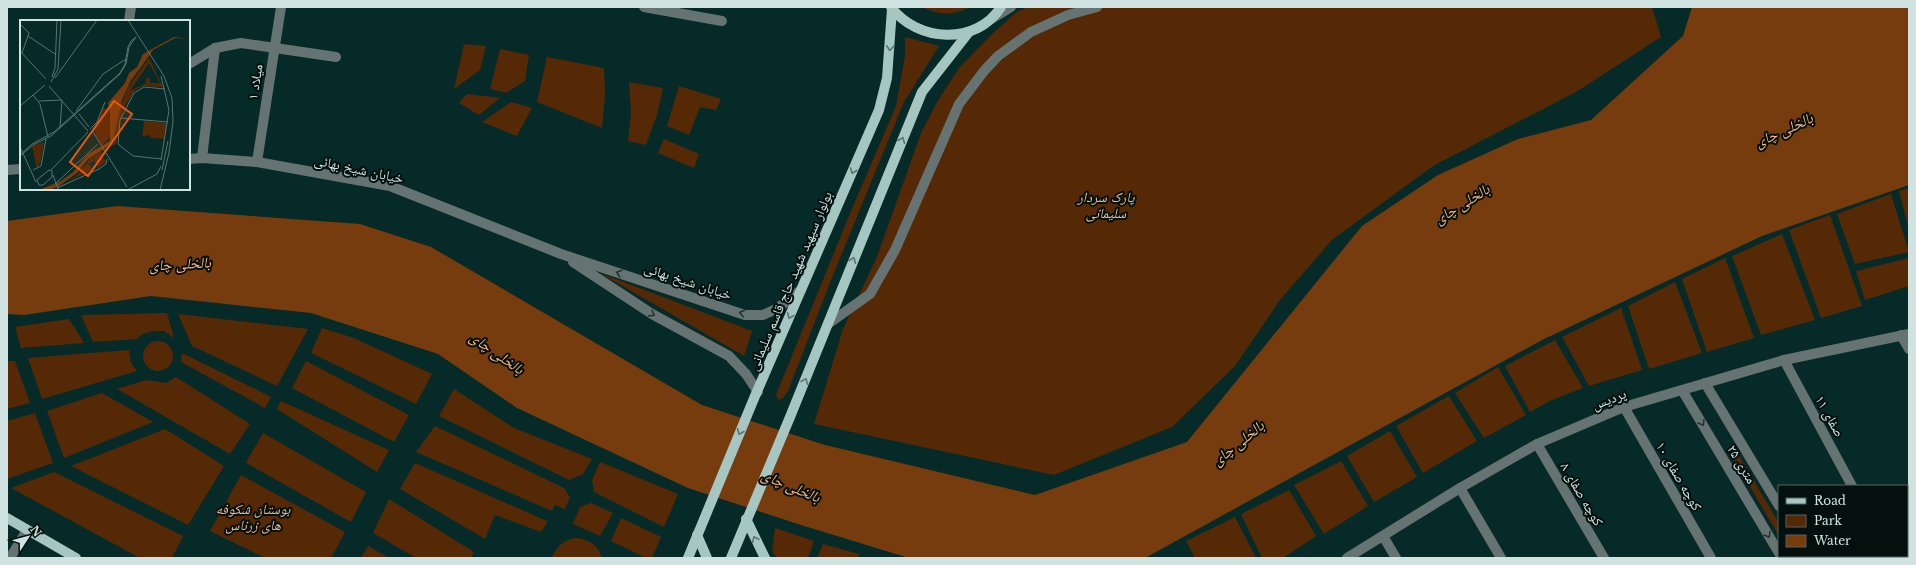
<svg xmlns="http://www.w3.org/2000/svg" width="1916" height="565" viewBox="0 0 1916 565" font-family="'Libre Baskerville','Noto Naskh Arabic',serif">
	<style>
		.green { fill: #552906 }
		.water { fill: #773c0d }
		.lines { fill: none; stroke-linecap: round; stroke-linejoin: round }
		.minor { stroke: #657472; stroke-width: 10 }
		.major { stroke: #a6c6c1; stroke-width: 10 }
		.oneway { stroke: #5d7470 }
		.oneway2 { stroke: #253331 }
		.labels { text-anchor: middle; stroke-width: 4; stroke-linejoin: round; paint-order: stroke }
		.street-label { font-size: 14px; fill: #d0e3e0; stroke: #03100e }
		.park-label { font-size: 14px; font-style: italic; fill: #f4bd9c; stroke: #03100e }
		.water-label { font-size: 15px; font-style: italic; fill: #fdb587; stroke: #03100e }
		.inset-road { fill: none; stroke: #577471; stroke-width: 1 }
		.view { fill: #e8590c; fill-opacity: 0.15; stroke: #e8590c; stroke-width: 2 }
		.inset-edge { fill: none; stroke: #d0e3e0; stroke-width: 2 }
	</style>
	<rect width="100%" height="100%" fill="#062a27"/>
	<g class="green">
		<path d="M922,7H971C955,15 938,16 922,7Z"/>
		<polygon points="1029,7 1652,7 1661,37 1576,92 1433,166 1332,240 1280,300 1235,366 1172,427 1054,475 814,424 843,329 877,257 921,133 937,102 959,68 992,34 1018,11"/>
		<polygon points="905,37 939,46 904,102 833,275 788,391 783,398 779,400 776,395 849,216 896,106 905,56"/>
		<polygon points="464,44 486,46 480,70 454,89"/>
		<polygon points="500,49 529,55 525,81 506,93 490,89"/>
		<polygon points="547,57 604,68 605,95 602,128 537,102"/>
		<polygon points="629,82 663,88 657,115 646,145 628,141 631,113"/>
		<polygon points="679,86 721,99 716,110 700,107 689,135 667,126"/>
		<polygon points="467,94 500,98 479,115 459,103"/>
		<polygon points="511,102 532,108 517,136 482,122"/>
		<polygon points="664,139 699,154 694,168 658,153"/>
		<polygon points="1909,188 1909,230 1899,191"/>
		<polygon points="1891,194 1909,252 1855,264 1837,214"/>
		<polygon points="1830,215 1862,306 1821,318 1789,230"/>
		<polygon points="1782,234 1815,320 1761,335 1732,256"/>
		<polygon points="1725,258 1754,338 1707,352 1682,279"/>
		<polygon points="1909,258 1909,286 1865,300 1856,271"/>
		<polygon points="600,273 752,331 744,356"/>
		<polygon points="1675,282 1702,353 1649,369 1628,306"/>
		<polygon points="1621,308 1642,370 1589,386 1562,337"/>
		<polygon points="167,313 174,338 164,331 153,331 143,334 137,339 93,342 81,315"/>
		<polygon points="178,314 308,329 277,386 192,346"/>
		<polygon points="69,319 84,343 21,348 15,327"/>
		<polygon points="322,328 354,338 432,374 416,404 311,353"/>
		<polygon points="1555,340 1583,388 1552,400 1530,412 1505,366"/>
		<circle cx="158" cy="356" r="15"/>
		<polygon points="129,350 131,363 137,371 42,399 28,358"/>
		<polygon points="182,353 271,397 265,408 181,362"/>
		<polygon points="7,361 15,361 30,403 7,409"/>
		<polygon points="306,361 409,415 394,442 292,388"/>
		<polygon points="1498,367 1526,415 1484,438 1455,393"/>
		<polygon points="176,377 250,424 230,454 117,389 146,380 166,383"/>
		<polygon points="454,389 514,428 592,459 583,474 569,480 439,416"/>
		<polygon points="102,393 153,422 64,458 47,411"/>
		<polygon points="1449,396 1477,441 1423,473 1396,426"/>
		<polygon points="281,401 389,450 377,472 277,409"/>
		<polygon points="35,413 53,463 7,479 7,421"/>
		<polygon points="435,426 564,488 570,497 565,509 555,505 552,511 416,452"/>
		<polygon points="165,429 224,466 188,525 71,466"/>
		<polygon points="1390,431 1417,477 1374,502 1347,456"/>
		<polygon points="263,433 366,492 351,522 246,463"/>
		<polygon points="1736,451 1779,523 1779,536 1731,454"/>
		<polygon points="1341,461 1368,506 1324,534 1294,485"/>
		<polygon points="600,462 678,494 664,527 594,492 592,480"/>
		<polygon points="415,463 547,521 548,521 541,532 495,515 485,539 400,489"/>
		<polygon points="54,472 183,536 172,558 140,558 11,488"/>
		<polygon points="241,475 345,532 331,558 265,558 210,531"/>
		<polygon points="1289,490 1316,536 1283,558 1262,558 1241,514"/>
		<polygon points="389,499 474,552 471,558 416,558 373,533"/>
		<polygon points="591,503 613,513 600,536 573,524 580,507"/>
		<polygon points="1235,517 1256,558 1195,558 1186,541"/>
		<polygon points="621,518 661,537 652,558 646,558 611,541"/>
		<polygon points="775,528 814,541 808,558 777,558 772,551"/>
		<path d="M575,538C589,539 598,545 602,558H551C558,546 562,541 575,538Z"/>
		<polygon points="823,544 859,554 858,558 817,558"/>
		<polygon points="368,546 389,558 361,558"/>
	</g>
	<polygon class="water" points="1692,7 1909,7 1909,185 1762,236 1542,340 1145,558 909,558 801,525 688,488 517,408 438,354 311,313 151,296 24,315 7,314 7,221 117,206 360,224 431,247 702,405 825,445 1035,495 1187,442 1362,226 1438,175 1518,139 1591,120 1683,36"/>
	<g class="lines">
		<g class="minor">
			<polyline points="644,7 722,21"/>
			<polyline points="993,18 1011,7"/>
			<polyline points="129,21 131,7"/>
			<polyline points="189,64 215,48 241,43 336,57"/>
			<polyline points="202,158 215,48"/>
			<polyline points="189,159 202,158 257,162 390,186 561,254 745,315 763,315 778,308 801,290"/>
			<polyline points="257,162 281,7"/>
			<polyline points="7,170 21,169"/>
			<polyline points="573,262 652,314 729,356 746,374 758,392"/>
			<polyline points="828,324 870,294 895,250 959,104 984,71 998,56 1031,32 1068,15 1097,7"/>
			<polyline points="1901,335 1909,349"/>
			<polyline points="1784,360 1852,486"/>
			<polyline points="1705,383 1779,506"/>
			<polyline points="1682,390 1779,553"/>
			<polyline points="1624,407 1711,558"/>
			<polyline points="1537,444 1604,558"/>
			<polyline points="1460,488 1501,558"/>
			<polyline points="1383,536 1396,558"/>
			<polyline points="1809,556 1810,558"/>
			<polyline points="1891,556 1892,558"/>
			<polyline points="10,558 27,530"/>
			<polyline points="1347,558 1460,488 1537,444 1624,407 1784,360 1909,334"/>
		</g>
		<g class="major">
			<path d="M891,7C917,42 976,46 1001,7"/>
			<polyline points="7,518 76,558"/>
			<polyline points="746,519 765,558"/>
			<polyline points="697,535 707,558"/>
			<polyline points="688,558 755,396 879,110 887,78 892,9"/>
			<polyline points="731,558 790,417 922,92 969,32"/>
		</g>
	</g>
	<defs><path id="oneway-chevron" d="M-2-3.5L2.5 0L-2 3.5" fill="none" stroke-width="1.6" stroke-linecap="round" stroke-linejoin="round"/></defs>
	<g class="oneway">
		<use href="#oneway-chevron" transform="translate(890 48) rotate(94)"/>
		<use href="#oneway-chevron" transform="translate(902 140) rotate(-68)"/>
		<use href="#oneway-chevron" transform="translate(853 171) rotate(113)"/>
		<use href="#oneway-chevron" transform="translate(853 260) rotate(-68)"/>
		<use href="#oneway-chevron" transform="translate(790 316) rotate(113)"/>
		<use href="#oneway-chevron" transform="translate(805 381) rotate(-68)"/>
		<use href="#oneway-chevron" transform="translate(740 432) rotate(113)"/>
		<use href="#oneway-chevron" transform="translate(755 539) rotate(-114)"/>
	</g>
	<g class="oneway2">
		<use href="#oneway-chevron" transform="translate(619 273) rotate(-162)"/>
		<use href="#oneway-chevron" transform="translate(742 313) rotate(-167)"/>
		<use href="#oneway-chevron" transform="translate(652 314) rotate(31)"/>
		<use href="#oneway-chevron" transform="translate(1702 423) rotate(59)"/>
		<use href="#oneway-chevron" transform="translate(1768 535) rotate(59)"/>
	</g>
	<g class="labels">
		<g class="street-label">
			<text transform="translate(255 82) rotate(-81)" y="5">میلاد ۱</text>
			<text transform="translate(359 169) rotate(12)" y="5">خیابان شیخ بهائی</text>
			<text transform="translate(688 281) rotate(18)" y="5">خیابان شیخ بهائی</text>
			<text transform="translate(790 281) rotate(-67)" y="5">بولوار سپهبد شهید حاج قاسم سلیمانی</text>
			<text transform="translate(1609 399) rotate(-21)" y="5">پردیس</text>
			<text transform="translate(1830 416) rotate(61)" y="5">صفای ۱۱</text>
			<text transform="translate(1742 464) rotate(59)" y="5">۲۵ متری</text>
			<text transform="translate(1679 476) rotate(60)" y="5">کوچه صفای ۱۰</text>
			<text transform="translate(1582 494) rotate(60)" y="5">کوچه صفای ۸</text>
		</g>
		<g class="park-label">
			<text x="1106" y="202">پارک سردار<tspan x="1106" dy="16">سلیمانی</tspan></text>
			<text x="253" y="514">بوستان شکوفه<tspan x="253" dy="16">های زرناس</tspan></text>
		</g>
		<g class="water-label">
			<text transform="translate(1784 130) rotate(-25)" y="5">بالخلی چای</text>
			<text transform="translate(1462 204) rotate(-32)" y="5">بالخلی چای</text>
			<text transform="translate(180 264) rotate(-3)" y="5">بالخلی چای</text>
			<text transform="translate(497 353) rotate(35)" y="5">بالخلی چای</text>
			<text transform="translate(1238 443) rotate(-39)" y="5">بالخلی چای</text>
			<text transform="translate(791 486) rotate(23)" y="5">بالخلی چای</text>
		</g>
	</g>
	<g transform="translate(20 20)">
		<rect width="170" height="170" fill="#062a27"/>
		<path d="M129,38L143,67L123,66L115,70L103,89L96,124L85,130L94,123L99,91L108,67ZM129,43L140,63H130V58H126V63L110,71ZM83,88L89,90L91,115L82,126L74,110ZM124,101L147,103L144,119L131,118L129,115L122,117ZM24,122L21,140L17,149L12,126ZM81,132L86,142L78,148L73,137ZM72,137L74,141L65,145L69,144L72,150L46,162L57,155Z" fill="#552906" fill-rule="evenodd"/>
		<path d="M154,17L170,19L155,18L133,30L129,36L110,62L102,80L93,123L67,140L57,153L39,166L30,170H19L41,161L53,152L68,134L90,121V94L88,83L105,63L109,53L117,47L123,34Z" fill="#773c0d"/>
		<path class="inset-road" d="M108,0L144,56L152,78L153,101L149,133L140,170M0,4L9,13L2,33M8,16L35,34M0,31L26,59M141,56L149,90L141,140M32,57L35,48L37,0M35,58L77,0M31,62L38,49L41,0M29,66L68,111M13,75L20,84L28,117M19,81L42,80L40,107M0,86L25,65M56,91L83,54L106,39M59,94L69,107M101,98L148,102M70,109L77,102L85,82M73,112L107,167M98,124L100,100L114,73L124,67L145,69M98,124L113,136L142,139M0,127L16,162M0,135L12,124L34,112L100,53L105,44L108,27L111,21L116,17L109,27L106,44L100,54L31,116L13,125L0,136M13,150L21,146L26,119M29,150L32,151V157L23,165H19L17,160ZM31,150L68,112M142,150L148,121M33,155L38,169M35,164L78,124M37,168L79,149L86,144L87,139M109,169L137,154L141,146"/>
		<path class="view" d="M94,81L112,94L68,156L50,142Z"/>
		<rect width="170" height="170" class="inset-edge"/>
	</g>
	<rect width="1916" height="565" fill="none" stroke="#d0e3e0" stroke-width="16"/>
	<rect x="1778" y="485" width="130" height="72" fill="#03100e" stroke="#556462"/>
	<rect x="1786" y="498" width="20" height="6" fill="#a6c6c1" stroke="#556462"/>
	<text x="1814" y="505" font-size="12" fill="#d0e3e0">Road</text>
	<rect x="1786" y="515" width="20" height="12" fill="#552906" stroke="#556462"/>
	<text x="1814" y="525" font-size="12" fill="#d0e3e0">Park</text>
	<rect x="1786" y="535" width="20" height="12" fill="#773c0d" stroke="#556462"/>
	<text x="1814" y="545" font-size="12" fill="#d0e3e0">Water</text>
	<g transform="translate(28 537) rotate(54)" stroke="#03100e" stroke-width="3" paint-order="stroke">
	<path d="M0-3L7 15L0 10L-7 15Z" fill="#d0e3e0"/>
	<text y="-6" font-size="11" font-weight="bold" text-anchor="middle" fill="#d0e3e0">N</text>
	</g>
</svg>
